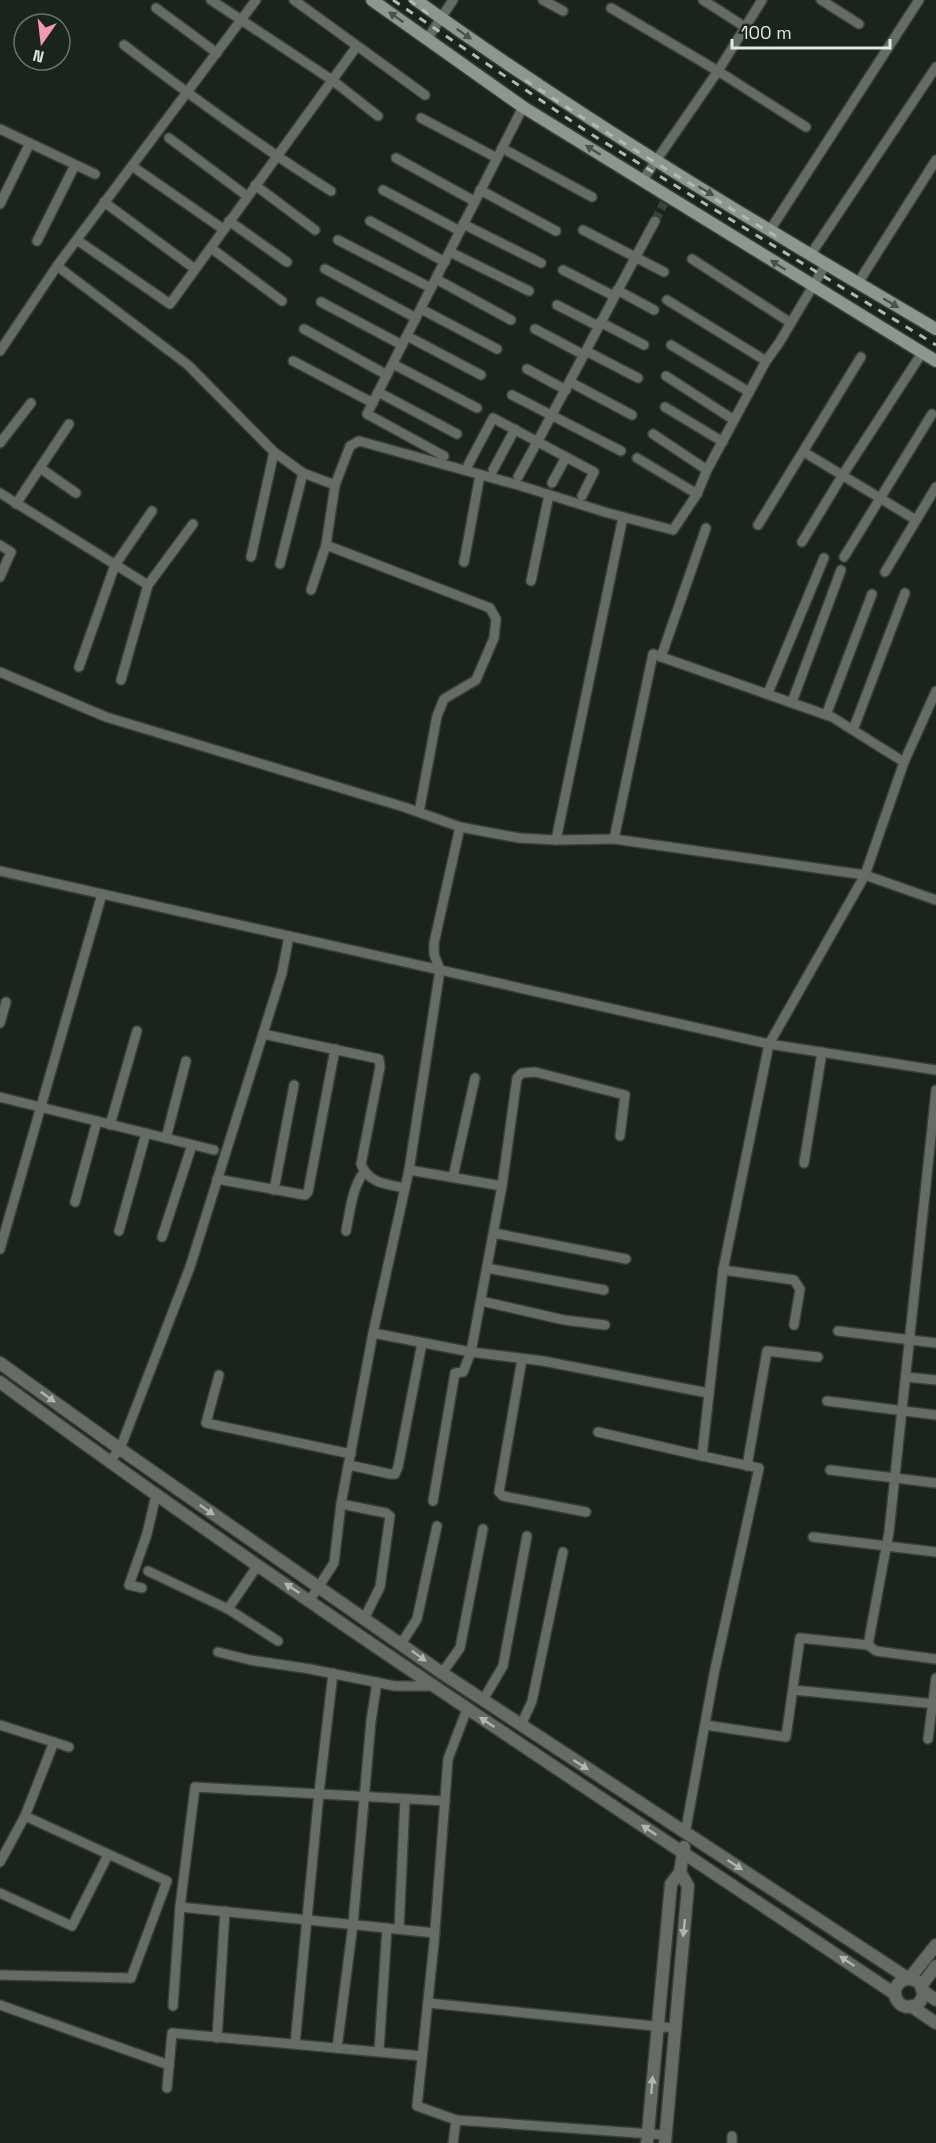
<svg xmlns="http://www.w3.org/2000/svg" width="936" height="2143" viewBox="0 0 936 2143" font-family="'Space Grotesk',sans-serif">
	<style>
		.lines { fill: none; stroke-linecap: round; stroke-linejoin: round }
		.minor-tunnel { stroke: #38413a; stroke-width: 9; stroke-dasharray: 9 4.5; stroke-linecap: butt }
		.minor-casing { stroke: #363f38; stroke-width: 12 }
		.tertiary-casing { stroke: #363f38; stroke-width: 15 }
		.secondary-casing { stroke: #363f38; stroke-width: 15 }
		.minor { stroke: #666b67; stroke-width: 9 }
		.tertiary { stroke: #666b67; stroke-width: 12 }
		.secondary { stroke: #8d968f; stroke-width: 12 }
		.rail { stroke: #b1b9b3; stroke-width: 3; stroke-dasharray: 8 8; stroke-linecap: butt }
		.oneway { fill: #48524a }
		.oneway2 { fill: #b0b6b1 }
	</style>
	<rect width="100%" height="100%" fill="#1a241c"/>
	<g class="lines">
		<polyline class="minor-tunnel" points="655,221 664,203"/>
		<defs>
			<g id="minor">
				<polyline points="211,0 332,80 378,116"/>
				<polyline points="294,0 425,95"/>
				<polyline points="543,0 563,11"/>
				<polyline points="703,0 745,27"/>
				<polyline points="821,0 859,24"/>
				<polyline points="156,8 217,53"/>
				<polyline points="611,8 718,71 806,127"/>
				<polyline points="427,39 453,0"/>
				<path d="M124,45C191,96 259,146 331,191"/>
				<polyline points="421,118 497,158"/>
				<polyline points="0,129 95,174"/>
				<polyline points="169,138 247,196"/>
				<polyline points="502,148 592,197"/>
				<polyline points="396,158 474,201"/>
				<polyline points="132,166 223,229"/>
				<polyline points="642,181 718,71 762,0"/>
				<polyline points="255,185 315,230"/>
				<polyline points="383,190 460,231"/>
				<polyline points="480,190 556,231"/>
				<polyline points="104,202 195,269"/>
				<polyline points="0,204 30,143"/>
				<polyline points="229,221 287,262"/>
				<polyline points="370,221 445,262"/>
				<polyline points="463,224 541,263"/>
				<polyline points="583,230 664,272"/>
				<polyline points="770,230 919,0"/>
				<polyline points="77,240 170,304 357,46"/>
				<polyline points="338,240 431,288"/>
				<polyline points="37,241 75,165"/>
				<polyline points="211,248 282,301"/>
				<polyline points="450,252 529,291"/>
				<polyline points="811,254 936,67"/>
				<polyline points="692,259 791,323"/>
				<polyline points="57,266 188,365 274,452 303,473 335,485"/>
				<polyline points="325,269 416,318"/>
				<polyline points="563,270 614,296"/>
				<polyline points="436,279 511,320"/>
				<polyline points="858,283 936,160"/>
				<polyline points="617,290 654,310"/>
				<polyline points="667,300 766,361"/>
				<polyline points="321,302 402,345"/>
				<polyline points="557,305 598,326"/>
				<polyline points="421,309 497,349"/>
				<polyline points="600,322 644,345"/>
				<polyline points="304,329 387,375"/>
				<polyline points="535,329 584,355"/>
				<polyline points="407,336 481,375"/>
				<polyline points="671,345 749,392"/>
				<polyline points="0,351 57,266 256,0"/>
				<polyline points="586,351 638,378"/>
				<polyline points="293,361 373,403"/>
				<polyline points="393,364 477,408"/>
				<polyline points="527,369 566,390"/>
				<polyline points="666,376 734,420"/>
				<polyline points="570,382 632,415"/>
				<polyline points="378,392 457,434"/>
				<polyline points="512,395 621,451"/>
				<polyline points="665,407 723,442"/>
				<polyline points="653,434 707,470"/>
				<polyline points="0,443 31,403"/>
				<polyline points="804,452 916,520"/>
				<polyline points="444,456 367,414 523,107"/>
				<polyline points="637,458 697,494"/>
				<polyline points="468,465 493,418 594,472 582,496"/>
				<polyline points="40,468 76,493"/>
				<polyline points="493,470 515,429"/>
				<path d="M518,477C565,392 609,306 655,221"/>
				<polyline points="552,483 566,457"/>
				<polyline points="0,493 148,585"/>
				<polyline points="16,504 69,424"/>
				<polyline points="758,525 861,357"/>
				<polyline points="802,542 842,476 922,353"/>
				<polyline points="0,545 11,552 0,577"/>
				<polyline points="251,557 274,452"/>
				<polyline points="844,557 932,414"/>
				<polyline points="464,562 480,475"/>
				<polyline points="280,564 303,473"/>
				<polyline points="885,572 936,487"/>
				<polyline points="531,581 549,495"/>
				<polyline points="311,590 326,545"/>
				<polyline points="661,657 706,528"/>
				<polyline points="79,667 115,565 152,511"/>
				<polyline points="0,672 106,717 404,807 460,827 519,838 556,840 623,517"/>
				<polyline points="121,680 148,585 193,524"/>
				<polyline points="768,693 824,558"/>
				<polyline points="792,702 841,570"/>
				<polyline points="826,715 872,594"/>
				<polyline points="853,730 905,593"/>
				<polyline points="904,762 832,717 653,654 614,839 865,875 936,900"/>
				<polyline points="419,812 437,716 444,699 476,680 494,638 496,619 490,608 326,545 335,485 350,446 359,441 518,485 608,513 673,530 697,494 707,470 766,361 779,343 826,264"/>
				<polyline points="556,840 614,839"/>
				<polyline points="0,871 769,1044 936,1070"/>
				<polyline points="0,1023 6,1002"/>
				<path d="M263,1034L379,1059L380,1067L361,1164C369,1184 387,1184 405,1188"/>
				<polyline points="0,1097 214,1150"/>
				<polyline points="110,1125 137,1031"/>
				<polyline points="166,1138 186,1061"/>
				<polyline points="804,1163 822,1052"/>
				<polyline points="409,1170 502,1186 471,1352 463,1372 455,1373 433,1501"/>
				<polyline points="453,1177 475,1078"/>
				<polyline points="217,1179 305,1195 308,1192 335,1049"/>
				<polyline points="502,1186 517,1078 522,1073 535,1072 625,1095 620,1136"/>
				<polyline points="274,1190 294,1085"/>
				<polyline points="75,1202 97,1121"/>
				<polyline points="119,1231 146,1133"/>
				<path d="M346,1231C350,1211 352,1188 364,1172"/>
				<polyline points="494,1233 626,1259"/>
				<polyline points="162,1237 192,1145"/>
				<polyline points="0,1249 102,894"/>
				<polyline points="487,1268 604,1290"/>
				<polyline points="723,1270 794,1280 800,1289 794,1325"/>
				<polyline points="481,1301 564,1320 605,1325"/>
				<polyline points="838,1331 936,1343"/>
				<polyline points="373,1333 471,1352 543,1361 708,1393"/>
				<polyline points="522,1359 499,1492 503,1496 586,1512"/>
				<polyline points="219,1375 206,1423 351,1454"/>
				<polyline points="906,1377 936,1380"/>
				<polyline points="827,1401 936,1415"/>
				<polyline points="598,1432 702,1456 723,1270 769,1044 865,875 904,762 936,691"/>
				<polyline points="109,1462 120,1449 190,1267 282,973 289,936"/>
				<polyline points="349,1465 390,1474 395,1474 398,1467 422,1343"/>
				<polyline points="747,1466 767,1351 818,1357"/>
				<polyline points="830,1470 936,1483"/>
				<polyline points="341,1504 386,1513 390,1516 380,1587 364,1619"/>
				<polyline points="813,1537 936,1552"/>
				<polyline points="148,1571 228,1609 258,1565"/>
				<polyline points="142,1588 129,1585 147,1534 156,1495"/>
				<polyline points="310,1600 334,1563 341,1504 373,1333 409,1170 440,970 434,954 434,943 460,827"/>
				<polyline points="228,1609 278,1641"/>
				<polyline points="401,1644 417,1619 437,1526"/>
				<polyline points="868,1645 876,1651 936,1659"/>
				<polyline points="218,1652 250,1660 310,1669 395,1686 433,1686"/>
				<polyline points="442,1673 460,1648 483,1529"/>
				<polyline points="793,1690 936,1704"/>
				<polyline points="483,1700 503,1666 527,1536"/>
				<polyline points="0,1725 69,1747"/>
				<polyline points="521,1725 532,1701 563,1552"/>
				<polyline points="705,1725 786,1737 800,1638 868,1645 889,1532 936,1090"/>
				<polyline points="928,1739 936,1678"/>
				<polyline points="25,1816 54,1742"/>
				<polyline points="685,1834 714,1674 759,1468 702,1456"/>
				<polyline points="0,1862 25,1816 167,1881 131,1978 0,1975"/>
				<polyline points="0,1893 72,1926 108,1855"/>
				<polyline points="180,1907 435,1933"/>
				<polyline points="399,1929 405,1799"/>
				<polyline points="428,2003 674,2028"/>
				<polyline points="0,2005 169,2065"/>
				<polyline points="173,2006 180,1907 195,1787 445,1801"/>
				<polyline points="217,2038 225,1911"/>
				<polyline points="295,2044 319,1793 333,1673"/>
				<polyline points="337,2048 353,1924 371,1721 377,1682"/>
				<polyline points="379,2051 387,1928"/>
				<polyline points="167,2088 172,2033 422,2056"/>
				<polyline points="456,2120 666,2135"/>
				<polyline points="453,2143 456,2120 417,2106 434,1943 448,1759 467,1709"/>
				<polyline points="732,2143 732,2136"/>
			</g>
			<g id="tertiary">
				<polyline points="0,1363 120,1449 442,1673 909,1979 936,1945"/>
				<path d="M0,1382C291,1596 595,1793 895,1994"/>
				<circle cx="909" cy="1993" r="14"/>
				<polyline points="921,1986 936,1966"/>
				<polyline points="922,1990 936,2000"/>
				<polyline points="911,2006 936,2023"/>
				<polyline points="647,2143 671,1884 680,1872 684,1847"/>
				<polyline points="665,2143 688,1886 680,1872"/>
			</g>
			<g id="secondary">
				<polyline points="372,0 523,107 936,361"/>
				<path d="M416,0C582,120 759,225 936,329"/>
			</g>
		</defs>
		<use href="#minor" class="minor-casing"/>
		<use href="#tertiary" class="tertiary-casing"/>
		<use href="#secondary" class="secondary-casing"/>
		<use href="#minor" class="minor"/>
		<use href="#tertiary" class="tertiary"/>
		<use href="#secondary" class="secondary"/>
		<g class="rail">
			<polyline points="393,0 586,131 936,345"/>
			<polyline points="409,0 435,19"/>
			<polyline points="525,80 591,123 777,237"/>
		</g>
	</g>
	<defs><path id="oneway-solid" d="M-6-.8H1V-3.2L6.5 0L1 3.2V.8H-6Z" transform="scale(1.5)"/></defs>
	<g class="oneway">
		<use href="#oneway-solid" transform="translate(396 17) rotate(-145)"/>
		<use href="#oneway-solid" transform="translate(464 34) rotate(35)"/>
		<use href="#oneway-solid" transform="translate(593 150) rotate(-148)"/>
		<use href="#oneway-solid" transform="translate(706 191) rotate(31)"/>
		<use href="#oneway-solid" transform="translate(778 265) rotate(-148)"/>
		<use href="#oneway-solid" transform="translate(891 303) rotate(30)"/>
	</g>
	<g class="oneway2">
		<use href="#oneway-solid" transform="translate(48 1397) rotate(36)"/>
		<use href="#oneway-solid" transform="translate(207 1510) rotate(35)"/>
		<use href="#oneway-solid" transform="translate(292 1588) rotate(-146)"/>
		<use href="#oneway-solid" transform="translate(419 1656) rotate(36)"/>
		<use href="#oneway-solid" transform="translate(487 1722) rotate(-147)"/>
		<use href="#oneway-solid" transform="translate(581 1765) rotate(33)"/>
		<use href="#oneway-solid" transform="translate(649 1830) rotate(-146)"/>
		<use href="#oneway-solid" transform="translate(735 1865) rotate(33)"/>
		<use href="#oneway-solid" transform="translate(684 1928) rotate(96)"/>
		<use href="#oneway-solid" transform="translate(847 1961) rotate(-146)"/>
		<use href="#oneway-solid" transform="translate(652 2085) rotate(-85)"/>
	</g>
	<g transform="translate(42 42) rotate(194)"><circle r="28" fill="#1a241c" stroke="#6a726c" stroke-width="1.5"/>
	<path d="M0-4.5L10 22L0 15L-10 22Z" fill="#f19ab2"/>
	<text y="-9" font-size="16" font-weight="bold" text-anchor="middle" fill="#e1e8e3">N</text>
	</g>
	<path d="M732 39v9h158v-9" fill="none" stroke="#e1e8e3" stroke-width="3"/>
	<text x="741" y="39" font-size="18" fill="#e1e8e3" stroke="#1a241c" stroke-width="4.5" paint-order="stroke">100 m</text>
</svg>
